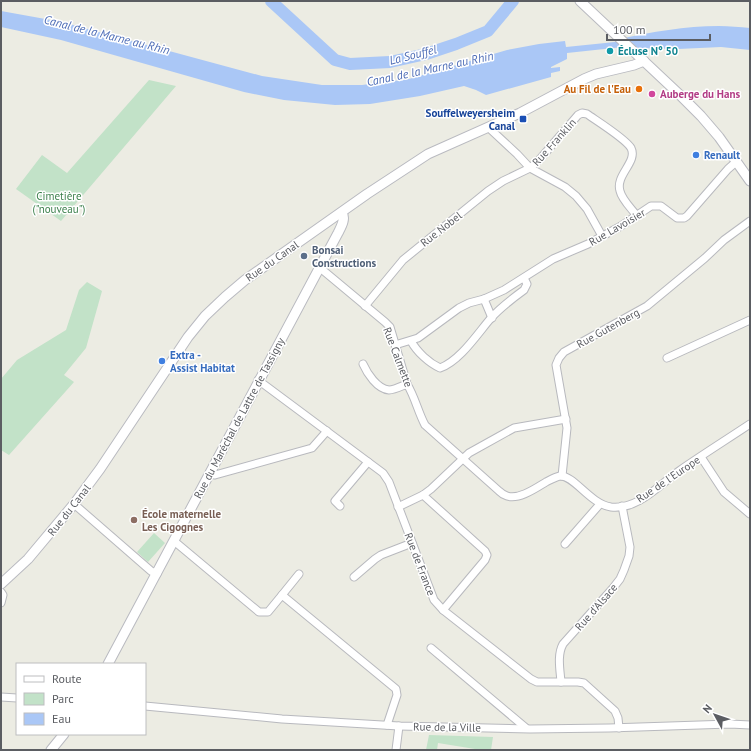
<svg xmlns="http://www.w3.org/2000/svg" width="751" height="751" viewBox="0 0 751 751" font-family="'PT Sans',sans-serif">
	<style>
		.green { fill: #c2e2c8 }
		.water { fill: #aac7f6 }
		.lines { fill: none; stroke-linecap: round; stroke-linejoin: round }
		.river { stroke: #aac7f6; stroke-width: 12 }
		.street-casing { stroke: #b8b9be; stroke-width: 9 }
		.secondary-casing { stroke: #b9bac0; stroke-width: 11 }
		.street { stroke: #fff; stroke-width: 7 }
		.secondary { stroke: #fff; stroke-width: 9 }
		.culture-dot { fill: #0f9aa8; stroke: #fff; stroke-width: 1.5 }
		.food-dot { fill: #e8710a; stroke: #fff; stroke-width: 1.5 }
		.hotel-dot { fill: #d1479c; stroke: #fff; stroke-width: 1.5 }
		.transit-dot { fill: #1a4fb4; stroke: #fff; stroke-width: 1.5 }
		.shop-dot { fill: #3f7fe0; stroke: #fff; stroke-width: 1.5 }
		.service-dot { fill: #5c6f8a; stroke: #fff; stroke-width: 1.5 }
		.education-dot { fill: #8d6e63; stroke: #fff; stroke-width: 1.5 }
		.labels { text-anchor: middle; stroke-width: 3; stroke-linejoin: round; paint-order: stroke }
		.culture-label { font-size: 11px; font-weight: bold; fill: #0d838f; stroke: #fff; text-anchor: start }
		.food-label { font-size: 11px; font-weight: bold; fill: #c56008; stroke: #fff; text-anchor: end }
		.hotel-label { font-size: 11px; font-weight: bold; fill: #b23c85; stroke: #fff; text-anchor: start }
		.transit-label { font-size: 11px; font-weight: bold; fill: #164399; stroke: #fff; text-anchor: end }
		.street-label { font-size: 11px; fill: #5b5d62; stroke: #fff }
		.shop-label { font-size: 11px; font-weight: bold; fill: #366cbe; stroke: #fff; text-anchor: start }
		.park-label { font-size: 11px; fill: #3d804d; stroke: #fff }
		.service-label { font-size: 11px; font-weight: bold; fill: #4e5e75; stroke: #fff; text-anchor: start }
		.education-label { font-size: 11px; font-weight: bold; fill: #785e54; stroke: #fff; text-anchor: start }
		.water-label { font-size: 12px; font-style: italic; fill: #4f6eb7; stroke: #fff }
	</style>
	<rect width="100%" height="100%" fill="#ecece3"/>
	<g class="green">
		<polygon points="149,80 176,86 61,221 16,189 42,155 67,173"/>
		<polygon points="87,282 102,291 86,348 64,375 74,382 9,455 1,450 1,379 17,360 66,330 79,290"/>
		<polygon points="154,533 165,543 148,562 137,552"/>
		<polygon points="429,735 493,737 491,750 475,750 475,749 438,743 437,750 426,750"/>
	</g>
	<path class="water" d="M1,11L62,22L262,76L322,85H362L409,79L507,50L539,44L565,41L566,47L615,42L619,41V39C652,32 685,26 719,26C729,26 740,27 750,28V50L721,47L678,49L637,48L623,49V47L567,53V59L551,67V68L560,67V71L551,73V77L486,95L476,90L464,86L420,96L370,104L335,105L284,100L244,92L61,40L1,27Z"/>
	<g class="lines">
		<polyline class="river" points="271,1 335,60 350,64 390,62 426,54 456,44 488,31 513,1"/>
		<defs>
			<g id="street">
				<polyline points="489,128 517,154 530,168 565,187 576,196 587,209 602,236"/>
				<path d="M319,267L385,322L390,327L407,384C415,397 418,412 425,425L499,491C501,493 504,495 507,496C519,500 536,488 546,482C550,480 555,477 560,476C574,475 590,504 611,507C638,510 659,485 679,471C702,455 726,440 750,424"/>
				<polyline points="484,299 492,318"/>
				<path d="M365,306L403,260L488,191L503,181L530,168L540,159L578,115L582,113L587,114C597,121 626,139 631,148C638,162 615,175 620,191C622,200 632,209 637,216"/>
				<path d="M411,341C417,352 429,363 440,368C460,361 478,333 491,318C501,307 513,298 524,290L527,284L524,278"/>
				<polyline points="395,345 418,338 459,308 469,303 484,299 504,290 553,259 588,244 621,226 651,206 661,206 677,218 684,218 687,216 728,169 736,162"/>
				<polyline points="667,358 750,320"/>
				<path d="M363,364C367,373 377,389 389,390C394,390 402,386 407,384"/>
				<polyline points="258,380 383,473 389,482 434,600 443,610 531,679 537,682 578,682 584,683 615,711 618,718 619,728"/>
				<polyline points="701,457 724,492 750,514"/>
				<polyline points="209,474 215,475 312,448 327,431"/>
				<polyline points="562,476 567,428 556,365 559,358 564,352 647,306 705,258 724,240 750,221"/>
				<polyline points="423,495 485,551 487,555 485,560 443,610"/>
				<polyline points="74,504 151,571 157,574"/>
				<polyline points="340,506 335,501 368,462"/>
				<polyline points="398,507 423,495 431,489 469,453 514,428 566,419"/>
				<polyline points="174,541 259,612 268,612 282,595 396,689 397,695 387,725"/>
				<polyline points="565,544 600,504"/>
				<polyline points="354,577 375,559 381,555 412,543"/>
				<polyline points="1,592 3,595 1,603"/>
				<polyline points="282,595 299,574"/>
				<polyline points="431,648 526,728"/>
				<path d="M561,682C560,669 557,655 563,644L613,588L620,579L624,570L629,556L630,547L622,506"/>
				<polyline points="1,697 17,698"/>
				<polyline points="145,706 282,719 399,726 530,729 609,728 730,724 750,725"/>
				<polyline points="396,750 399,726"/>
			</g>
			<g id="secondary">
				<polyline points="580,1 681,96 701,116 719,137 750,181"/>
				<polyline points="1,584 28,559 74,504 100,469 188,337 205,316 225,297 245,280 367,194 428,154 520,113 584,79 596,74 634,65 644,61"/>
				<path d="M108,664L338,233C341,227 346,219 342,213"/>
				<polyline points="51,750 64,734"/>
			</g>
		</defs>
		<use href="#street" class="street-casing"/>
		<use href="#secondary" class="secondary-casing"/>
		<use href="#street" class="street"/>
		<use href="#secondary" class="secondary"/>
	</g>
	<circle class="culture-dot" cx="610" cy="51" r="4"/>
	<circle class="food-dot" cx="639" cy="89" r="4"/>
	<circle class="hotel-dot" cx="652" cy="94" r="4"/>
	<rect class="transit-dot" x="519" y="115" width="8" height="8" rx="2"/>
	<g class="shop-dot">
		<circle cx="696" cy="155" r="4"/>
		<circle cx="162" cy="361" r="4"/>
	</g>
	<circle class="service-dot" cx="304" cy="256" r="4"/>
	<circle class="education-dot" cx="134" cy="520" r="4"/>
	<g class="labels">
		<g class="culture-label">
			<text x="618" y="55">Écluse N° 50</text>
		</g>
		<g class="food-label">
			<text x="631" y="93">Au Fil de l'Eau</text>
		</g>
		<g class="hotel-label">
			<text x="660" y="98">Auberge du Hans</text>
		</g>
		<g class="transit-label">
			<text x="515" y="117">Souffelweyersheim<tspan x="515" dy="13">Canal</tspan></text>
		</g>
		<g class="street-label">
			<text transform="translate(554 142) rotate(-48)" y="4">Rue Franklin</text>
			<text transform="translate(617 227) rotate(-30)" y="4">Rue Lavoisier</text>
			<text transform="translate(441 229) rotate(-38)" y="4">Rue Nobel</text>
			<text transform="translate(272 261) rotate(-35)" y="4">Rue du Canal</text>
			<text transform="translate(608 328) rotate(-29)" y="4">Rue Gutenberg</text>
			<text transform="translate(398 357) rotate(69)" y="4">Rue Calmette</text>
			<text transform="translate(239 418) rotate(-62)" y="4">Rue du Maréchal de Lattre de Tassigny</text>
			<text transform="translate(668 479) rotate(-34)" y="4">Rue de l'Europe</text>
			<text transform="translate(69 510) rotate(-52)" y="4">Rue du Canal</text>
			<text transform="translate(420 564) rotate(69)" y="4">Rue de France</text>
			<text transform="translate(596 607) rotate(-49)" y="4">Rue d'Alsace</text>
			<text transform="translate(447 727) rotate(1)" y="4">Rue de la Ville</text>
		</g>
		<g class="shop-label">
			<text x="704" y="159">Renault</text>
			<text x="170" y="359">Extra -<tspan x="170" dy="13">Assist Habitat</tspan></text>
		</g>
		<g class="park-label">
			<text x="59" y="200">Cimetière<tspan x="59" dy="13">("nouveau")</tspan></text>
		</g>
		<g class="service-label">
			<text x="312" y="254">Bonsai<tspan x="312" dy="13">Constructions</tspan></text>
		</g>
		<g class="education-label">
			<text x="142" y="518">École maternelle<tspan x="142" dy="13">Les Cigognes</tspan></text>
		</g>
		<g class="water-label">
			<text transform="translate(107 35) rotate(14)" y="4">Canal de la Marne au Rhin</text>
			<text transform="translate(413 55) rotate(-14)" y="4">La Souffel</text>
			<text transform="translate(430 69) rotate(-12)" y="4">Canal de la Marne au Rhin</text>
		</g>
	</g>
	<rect width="751" height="751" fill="none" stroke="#5b5d62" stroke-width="4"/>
	<rect x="16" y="663" width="130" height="72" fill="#ffffff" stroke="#bdbec0"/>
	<rect x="24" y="676" width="20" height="6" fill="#ffffff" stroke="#bdbec0"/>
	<text x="52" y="683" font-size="12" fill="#5b5d62">Route</text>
	<rect x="24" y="693" width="20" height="12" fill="#c2e2c8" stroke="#bdbec0"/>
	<text x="52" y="703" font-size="12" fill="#5b5d62">Parc</text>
	<rect x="24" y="713" width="20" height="12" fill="#aac7f6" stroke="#bdbec0"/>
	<text x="52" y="723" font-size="12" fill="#5b5d62">Eau</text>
	<g transform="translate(715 715) rotate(310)" stroke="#ffffff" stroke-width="3" paint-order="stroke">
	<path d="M0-3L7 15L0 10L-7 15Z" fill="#5b5d62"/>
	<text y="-6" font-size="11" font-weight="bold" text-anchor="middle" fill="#5b5d62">N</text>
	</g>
	<path d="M607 34v6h103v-6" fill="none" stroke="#5b5d62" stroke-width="2"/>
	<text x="613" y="34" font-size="12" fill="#5b5d62" stroke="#ffffff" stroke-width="3" paint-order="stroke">100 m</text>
</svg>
